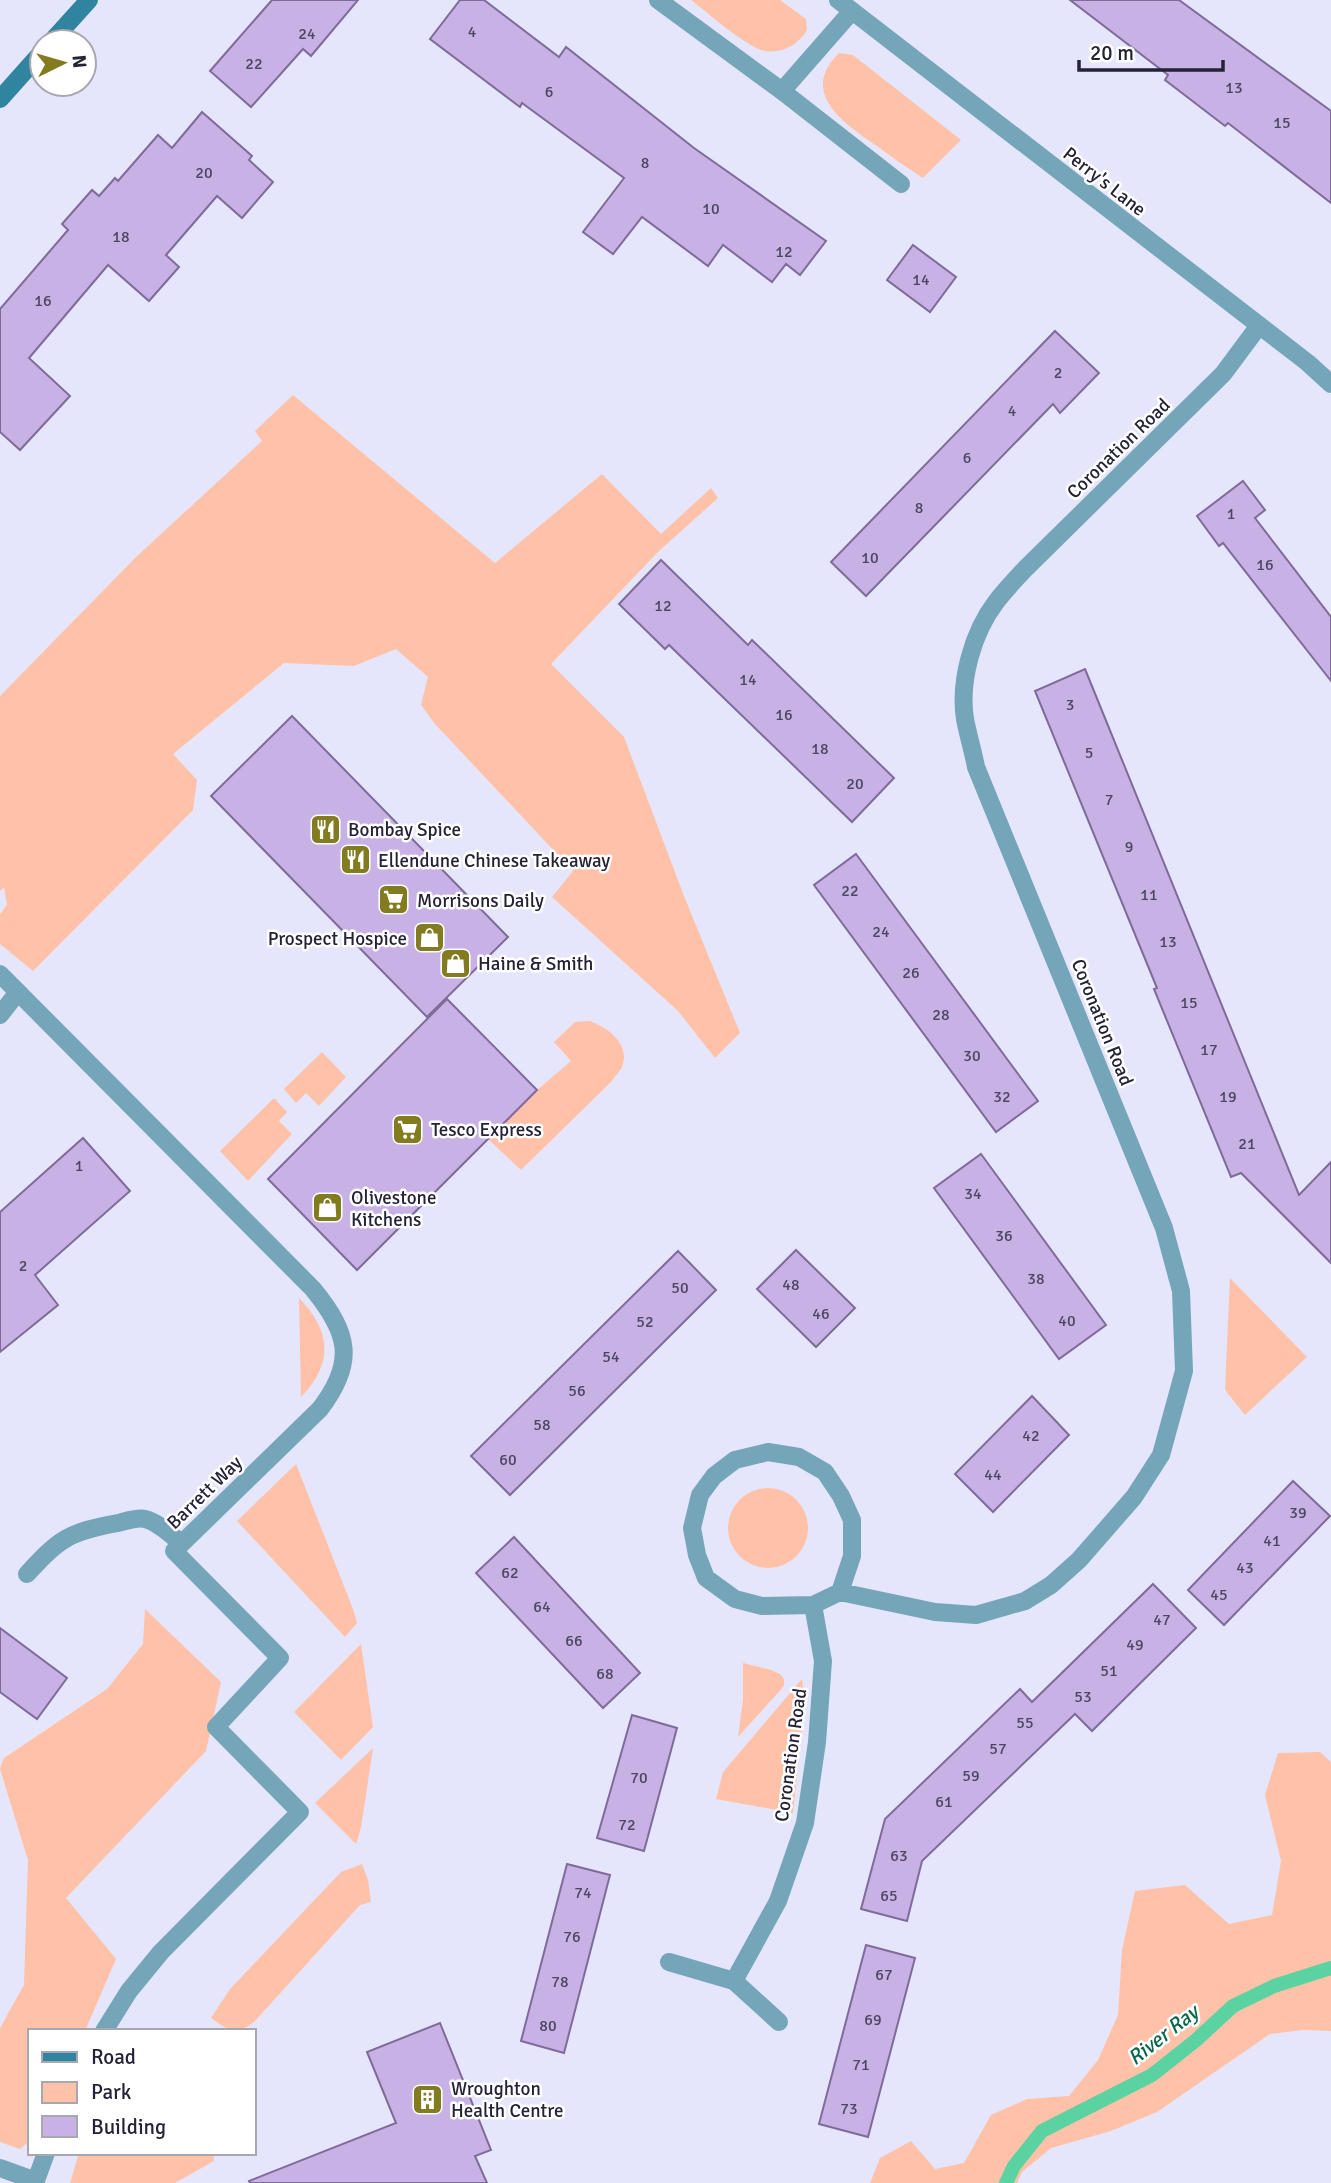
<svg xmlns="http://www.w3.org/2000/svg" width="1331" height="2183" viewBox="0 0 1331 2183" font-family="Signika,sans-serif">
	<style>
		.green { fill: #ffc1a7 }
		.lines { fill: none; stroke-linecap: round; stroke-linejoin: round }
		.stream { stroke: #5ad2a2; stroke-width: 14 }
		.building { fill: #c7b1e5; stroke: #7f6b9a; stroke-width: 2 }
		.minor { stroke: #75a5b8; stroke-width: 18 }
		.secondary { stroke: #31849f; stroke-width: 18 }
		.labels { text-anchor: middle; stroke-width: 5; stroke-linejoin: round; paint-order: stroke }
		.number-label { font-size: 16px; fill: #4c4662 }
		.street-label { font-size: 19px; fill: #232237; stroke: #fff }
		.poi-label { font-size: 19px; fill: #232237; stroke: #fff; text-anchor: start }
		.water-label { font-size: 21px; font-style: italic; fill: #076849; stroke: #fff }
	</style>
	<rect width="100%" height="100%" fill="#e5e6fc"/>
	<g class="green">
		<path d="M691,0H780L806,19L807,30C799,44 782,54 765,51C747,48 707,12 691,0Z"/>
		<path d="M839,53L853,55L961,140L923,178C907,168 892,157 877,146C845,124 798,93 839,53Z"/>
		<polygon points="293,395 495,563 602,474 661,534 711,488 718,498 658,552 551,664 624,737 684,896 740,1033 715,1058 678,1011 552,897 573,871 435,724 421,705 428,677 396,649 354,666 284,663 173,754 197,780 193,810 33,971 0,944 0,914 7,905 4,887 0,891 0,696 136,557 262,441 255,431"/>
		<path d="M590,1021C608,1028 631,1044 622,1067C620,1071 615,1076 612,1081L521,1170L488,1139L537,1090L571,1061L554,1042L575,1022Z"/>
		<polygon points="322,1052 346,1077 319,1106 306,1093 296,1103 284,1089"/>
		<polygon points="274,1098 287,1112 279,1121 292,1134 248,1181 220,1151"/>
		<polygon points="1230,1278 1307,1357 1245,1415 1225,1390"/>
		<path d="M299,1298C331,1331 334,1363 301,1397Z"/>
		<polygon points="296,1464 353,1609 357,1623 345,1637 237,1521"/>
		<circle cx="768" cy="1528" r="40"/>
		<polygon points="145,1609 221,1682 206,1751 66,1898 116,1959 85,2031 30,2031 30,2140 20,2149 0,2142 0,2028 24,1985 28,1860 0,1769 4,1758 107,1689 143,1644"/>
		<polygon points="361,1644 373,1727 341,1760 294,1712"/>
		<polygon points="743,1663 771,1670 780,1674 784,1679 784,1686 738,1737 743,1699"/>
		<polygon points="802,1679 805,1701 793,1813 716,1799 723,1772"/>
		<polygon points="373,1748 361,1828 356,1844 315,1803"/>
		<polygon points="1320,1752 1331,1762 1331,2031 1303,2030 1270,2034 1157,2112 1111,2131 1051,2148 1022,2172 1017,2183 870,2183 880,2158 911,2141 935,2169 964,2163 991,2115 1027,2099 1069,2096 1098,2060 1118,2015 1122,1950 1135,1891 1185,1885 1229,1924 1272,1915 1281,1861 1265,1795 1278,1753"/>
		<path d="M362,1864L368,1880L371,1902L360,1905L255,2021C236,2037 229,2031 211,2018L230,1989L341,1872Z"/>
		<polygon points="79,2153 213,2153 214,2161 175,2183 70,2183"/>
	</g>
	<g class="lines">
		<polyline class="stream" points="1006,2183 1014,2166 1042,2131 1152,2075 1195,2041 1233,2006 1274,1986 1331,1968"/>
	</g>
	<g class="building">
		<polygon points="272,0 358,0 311,56 303,49 251,107 210,71"/>
		<polygon points="460,0 484,0 559,57 566,47 694,148 826,241 800,275 786,264 772,282 723,245 708,266 642,217 613,254 583,232 624,178 522,103 520,107 430,39"/>
		<polygon points="1070,0 1179,0 1331,111 1331,203 1228,123 1225,126 1165,80 1168,75"/>
		<polygon points="202,112 252,156 249,160 273,182 242,218 217,196 166,255 179,267 149,301 108,265 29,358 70,396 20,450 0,432 0,309 68,230 62,224 92,190 99,196 115,178 118,181 158,135 172,148"/>
		<polygon points="913,245 956,277 930,312 887,280"/>
		<polygon points="1055,331 1099,373 1060,413 1053,404 866,596 831,562"/>
		<polygon points="1243,481 1265,510 1255,518 1331,617 1331,681 1223,543 1219,546 1197,516"/>
		<polygon points="661,560 748,645 752,640 894,778 852,822 669,645 665,649 619,604"/>
		<polygon points="1085,669 1299,1195 1331,1162 1331,1263 1241,1173 1231,1177 1154,989 1157,988 1035,691"/>
		<polygon points="292,716 508,937 427,1017 211,796"/>
		<polygon points="856,854 1038,1101 996,1132 814,885"/>
		<polygon points="447,999 537,1090 357,1270 268,1179"/>
		<polygon points="83,1138 130,1191 35,1275 58,1305 0,1352 0,1212"/>
		<polygon points="981,1154 1106,1325 1059,1359 934,1188"/>
		<polygon points="796,1250 855,1308 816,1347 757,1289"/>
		<polygon points="678,1251 716,1290 510,1495 471,1456"/>
		<polygon points="1032,1396 1069,1435 993,1512 955,1474"/>
		<polygon points="1293,1481 1330,1516 1224,1625 1188,1590"/>
		<polygon points="514,1537 640,1673 603,1708 476,1573"/>
		<polygon points="1153,1584 1196,1628 1092,1731 1075,1714 922,1861 907,1921 861,1909 885,1819 1020,1689 1032,1702"/>
		<polygon points="0,1628 67,1678 37,1719 0,1692"/>
		<polygon points="632,1715 677,1728 644,1851 597,1838"/>
		<polygon points="567,1864 610,1875 564,2053 521,2041"/>
		<polygon points="866,1945 915,1958 868,2137 819,2124"/>
		<polygon points="440,2023 491,2150 475,2156 487,2183 250,2183 249,2181 396,2123 367,2052"/>
	</g>
	<g class="lines">
		<g class="minor">
			<polyline points="658,0 782,91 901,184"/>
			<polyline points="838,0 1308,363 1331,384"/>
			<polyline points="782,91 852,11"/>
			<path d="M0,974L313,1289C349,1333 356,1362 320,1409L174,1551L280,1658L216,1727L300,1812L161,1952L129,1991L104,2031"/>
			<polyline points="0,1015 18,992"/>
			<path d="M27,1574C60,1538 69,1532 118,1523C126,1521 138,1517 145,1519C158,1522 171,1535 181,1543"/>
			<path d="M840,1592L852,1556V1520L841,1496L825,1472L799,1457L768,1452L735,1460L714,1476L700,1495L692,1528L697,1555L706,1578L735,1599L762,1606L813,1605L840,1592L935,1612L976,1615L1025,1601L1051,1585L1079,1560L1134,1497L1161,1455L1184,1371L1181,1291L1164,1228L976,767C973,751 968,735 965,719C959,681 973,632 996,602C1005,590 1015,580 1025,569L1223,374L1258,327"/>
			<polyline points="669,1962 734,1981 779,2022"/>
			<polyline points="734,1981 778,1901 805,1823 817,1742 823,1661 813,1605"/>
			<polyline points="0,2168 36,2181"/>
			<polyline points="35,2183 46,2153"/>
		</g>
		<g class="secondary">
			<polyline points="51,42 89,0"/>
			<polyline points="0,99 42,52"/>
		</g>
	</g>
	<defs>
		<symbol id="restaurant-square" viewBox="-11 -11 22 22"><rect x="-9" y="-9" width="18" height="18" rx="4" fill="#837b20" stroke="#fff"/><path d="M-5-6h1v4h1v-4h1v4h1v-4h1v5L-1.5 .5V6h-2V.5L-5-1ZM5-6V6H3V1.5H1.5Q1.5-4 5-6Z" fill="#fff"/></symbol>
		<symbol id="supermarket-square" viewBox="-11 -11 22 22"><rect x="-9" y="-9" width="18" height="18" rx="4" fill="#837b20" stroke="#fff"/><path d="M-6-5.5h2.5l.6 2H6L4.5 2H-2.5L-4.4-4H-6ZM-1.5 3.2a1.3 1.3 0 1 0 .1 0ZM3 3.2a1.3 1.3 0 1 0 .1 0Z" fill="#fff"/></symbol>
		<symbol id="shop-square" viewBox="-11 -11 22 22"><rect x="-9" y="-9" width="18" height="18" rx="4" fill="#837b20" stroke="#fff"/><path d="M-5-2.5h2.3a2.7 3.5 0 0 1 5.4 0H5L5.5 6h-11ZM-1.5-2.5h3a1.5 2.3 0 0 0-3 0Z" fill="#fff"/></symbol>
		<symbol id="building-square" viewBox="-11 -11 22 22"><rect x="-9" y="-9" width="18" height="18" rx="4" fill="#837b20" stroke="#fff"/><path d="M-4-6H4V6H1V3H-1V6H-4ZM-2.5-4.3h1.7v1.8h-1.7ZM.8-4.3h1.7v1.8H.8ZM-2.5-1h1.7V.8h-1.7ZM.8-1h1.7V.8H.8Z" fill="#fff"/></symbol>
	</defs>
	<g fill-rule="evenodd">
		<use href="#restaurant-square" x="308" y="812" width="35" height="35"/>
		<use href="#restaurant-square" x="338" y="842" width="35" height="35"/>
		<use href="#supermarket-square" x="376" y="882" width="35" height="35"/>
		<use href="#shop-square" x="412" y="920" width="35" height="35"/>
		<use href="#shop-square" x="438" y="946" width="35" height="35"/>
		<use href="#supermarket-square" x="390" y="1112" width="35" height="35"/>
		<use href="#shop-square" x="310" y="1190" width="35" height="35"/>
		<use href="#building-square" x="410" y="2082" width="35" height="35"/>
	</g>
	<g class="labels">
		<g class="number-label">
			<text x="472" y="37">4</text>
			<text x="307" y="39">24</text>
			<text x="254" y="69">22</text>
			<text x="1234" y="93">13</text>
			<text x="549" y="97">6</text>
			<text x="1282" y="128">15</text>
			<text x="645" y="168">8</text>
			<text x="204" y="178">20</text>
			<text x="711" y="214">10</text>
			<text x="121" y="242">18</text>
			<text x="784" y="257">12</text>
			<text x="921" y="285">14</text>
			<text x="43" y="306">16</text>
			<text x="1058" y="378">2</text>
			<text x="1012" y="416">4</text>
			<text x="967" y="463">6</text>
			<text x="919" y="513">8</text>
			<text x="1231" y="519">1</text>
			<text x="870" y="563">10</text>
			<text x="1265" y="570">16</text>
			<text x="663" y="611">12</text>
			<text x="748" y="685">14</text>
			<text x="1070" y="710">3</text>
			<text x="784" y="720">16</text>
			<text x="820" y="754">18</text>
			<text x="1089" y="758">5</text>
			<text x="855" y="789">20</text>
			<text x="1109" y="805">7</text>
			<text x="1129" y="852">9</text>
			<text x="850" y="896">22</text>
			<text x="1149" y="900">11</text>
			<text x="881" y="937">24</text>
			<text x="1168" y="947">13</text>
			<text x="911" y="978">26</text>
			<text x="1189" y="1008">15</text>
			<text x="941" y="1020">28</text>
			<text x="1209" y="1055">17</text>
			<text x="972" y="1061">30</text>
			<text x="1002" y="1102">32</text>
			<text x="1228" y="1102">19</text>
			<text x="1247" y="1149">21</text>
			<text x="79" y="1171">1</text>
			<text x="973" y="1199">34</text>
			<text x="1004" y="1241">36</text>
			<text x="23" y="1271">2</text>
			<text x="1036" y="1284">38</text>
			<text x="791" y="1290">48</text>
			<text x="680" y="1293">50</text>
			<text x="821" y="1319">46</text>
			<text x="1067" y="1326">40</text>
			<text x="645" y="1327">52</text>
			<text x="611" y="1362">54</text>
			<text x="577" y="1396">56</text>
			<text x="542" y="1430">58</text>
			<text x="1031" y="1441">42</text>
			<text x="508" y="1465">60</text>
			<text x="993" y="1480">44</text>
			<text x="1298" y="1518">39</text>
			<text x="1272" y="1546">41</text>
			<text x="1245" y="1573">43</text>
			<text x="510" y="1578">62</text>
			<text x="1219" y="1600">45</text>
			<text x="542" y="1612">64</text>
			<text x="1162" y="1625">47</text>
			<text x="574" y="1646">66</text>
			<text x="1135" y="1650">49</text>
			<text x="1109" y="1676">51</text>
			<text x="605" y="1679">68</text>
			<text x="1083" y="1702">53</text>
			<text x="1025" y="1728">55</text>
			<text x="998" y="1754">57</text>
			<text x="971" y="1781">59</text>
			<text x="639" y="1783">70</text>
			<text x="944" y="1807">61</text>
			<text x="627" y="1830">72</text>
			<text x="899" y="1861">63</text>
			<text x="583" y="1898">74</text>
			<text x="889" y="1901">65</text>
			<text x="572" y="1942">76</text>
			<text x="884" y="1980">67</text>
			<text x="560" y="1987">78</text>
			<text x="873" y="2025">69</text>
			<text x="548" y="2031">80</text>
			<text x="861" y="2070">71</text>
			<text x="849" y="2114">73</text>
		</g>
		<g class="street-label">
			<text transform="translate(1105 181) rotate(38)" y="7">Perry's Lane</text>
			<text transform="translate(1118 448) rotate(-44)" y="7">Coronation Road</text>
			<text transform="translate(1103 1022) rotate(68)" y="7">Coronation Road</text>
			<text transform="translate(204 1492) rotate(-44)" y="7">Barrett Way</text>
			<text transform="translate(790 1755) rotate(-82)" y="7">Coronation Road</text>
		</g>
		<g class="poi-label">
			<text x="348" y="836">Bombay Spice</text>
			<text x="378" y="867">Ellendune Chinese Takeaway</text>
			<text x="417" y="907">Morrisons Daily</text>
			<text x="407" y="945" text-anchor="end">Prospect Hospice</text>
			<text x="478" y="970">Haine &amp; Smith</text>
			<text x="431" y="1136">Tesco Express</text>
			<text x="351" y="1204">Olivestone<tspan x="351" dy="22">Kitchens</tspan></text>
			<text x="451" y="2095">Wroughton<tspan x="451" dy="22">Health Centre</tspan></text>
		</g>
		<g class="water-label">
			<text transform="translate(1163 2035) rotate(-38)" y="7">River Ray</text>
		</g>
	</g>
	<rect x="28" y="2029" width="228" height="126" fill="#ffffff" stroke="#a7a7af" stroke-width="2"/>
	<rect x="42" y="2052" width="35" height="10" fill="#31849f" stroke="#a7a7af" stroke-width="2"/>
	<text x="91" y="2064" font-size="21" fill="#232237">Road</text>
	<rect x="42" y="2082" width="35" height="21" fill="#ffc1a7" stroke="#a7a7af" stroke-width="2"/>
	<text x="91" y="2099" font-size="21" fill="#232237">Park</text>
	<rect x="42" y="2116" width="35" height="21" fill="#c7b1e5" stroke="#a7a7af" stroke-width="2"/>
	<text x="91" y="2134" font-size="21" fill="#232237">Building</text>
	<g transform="translate(63 63) rotate(85)"><circle r="33" fill="#ffffff" stroke="#a7a7af" stroke-width="2"/>
	<path d="M0-5L12 26L0 18L-12 26Z" fill="#837b20"/>
	<text y="-10" font-size="19" font-weight="bold" text-anchor="middle" fill="#232237">N</text>
	</g>
	<path d="M1079 60v10h144v-10" fill="none" stroke="#232237" stroke-width="3.5"/>
	<text x="1090" y="60" font-size="21" fill="#232237" stroke="#ffffff" stroke-width="5" paint-order="stroke">20 m</text>
</svg>
